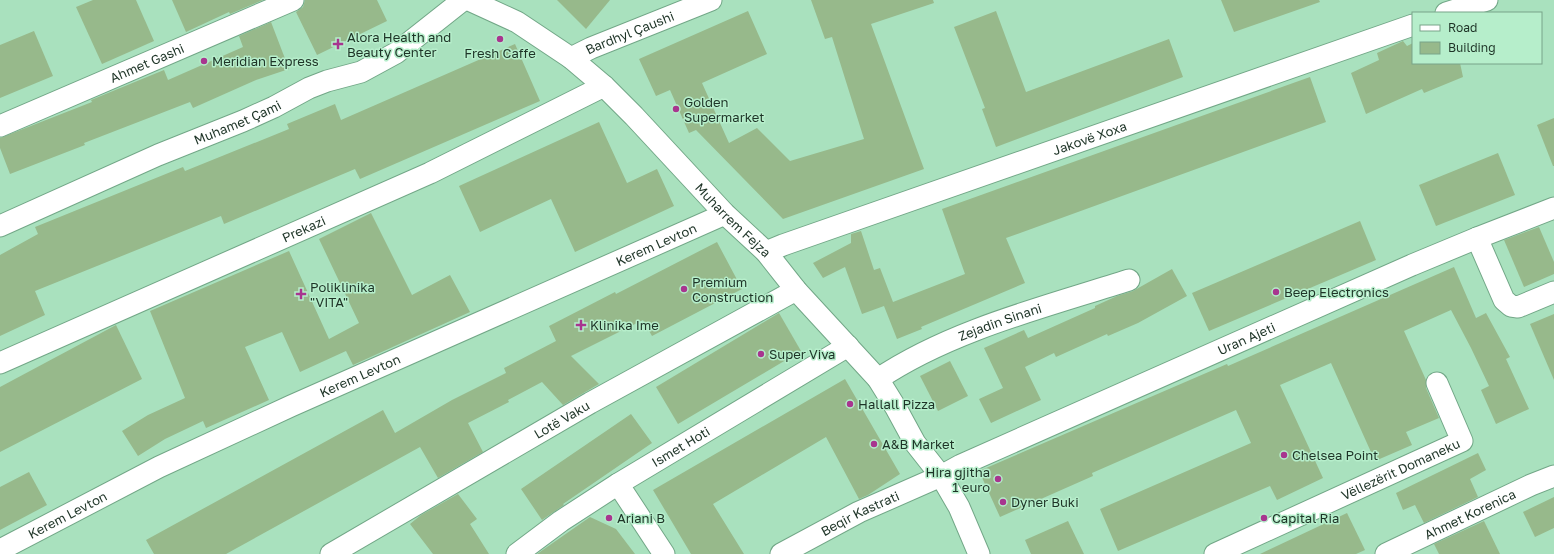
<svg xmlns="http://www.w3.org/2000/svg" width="1554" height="554" viewBox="0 0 1554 554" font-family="'Golos Text',sans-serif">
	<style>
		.building { fill: #97b98b }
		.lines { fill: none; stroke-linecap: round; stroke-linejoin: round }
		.minor-casing { stroke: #72a787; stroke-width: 23 }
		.minor { stroke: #fff; stroke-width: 21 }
		.poi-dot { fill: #a8358f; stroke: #b6eecb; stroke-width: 1.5 }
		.labels { text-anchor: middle; stroke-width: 3; stroke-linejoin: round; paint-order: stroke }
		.street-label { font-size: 13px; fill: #1e3427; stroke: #b6eecb }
		.poi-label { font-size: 13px; fill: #1e3427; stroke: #b6eecb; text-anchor: start }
	</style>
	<rect width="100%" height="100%" fill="#a9e1be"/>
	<g class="building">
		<polygon points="93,0 136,0 154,41 102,64 76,7"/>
		<polygon points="172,0 263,0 230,14 229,12 186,32"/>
		<polygon points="305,0 377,0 387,21 317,55 296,12 303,7"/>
		<polygon points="557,0 610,0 586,29"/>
		<polygon points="811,0 933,0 934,3 871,24 924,169 783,219 696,130 689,133 670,90 656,96 639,59 748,11 767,54 702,83 729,143 757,128 790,161 864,139 832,37 825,39"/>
		<polygon points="1221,0 1319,0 1320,2 1234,32"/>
		<polygon points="996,11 1026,92 1169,39 1183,77 996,147 982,109 985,108 954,27"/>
		<polygon points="271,22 289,69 256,80 193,108 190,102 84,143 85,145 10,174 0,148 0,138 92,102 91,100 164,70 168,80 243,47 239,36"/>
		<polygon points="34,31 53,76 0,98 0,45"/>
		<polygon points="1403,41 1407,46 1413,43 1413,63 1460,63 1463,77 1424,93 1422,89 1366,114 1351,73 1379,60 1377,53"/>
		<polygon points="515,44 540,101 360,179 355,169 224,224 221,216 35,291 45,315 0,336 0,255 38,234 35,227 183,167 185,171 289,129 287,124 335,104 341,120"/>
		<polygon points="1310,77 1326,122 1006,238 1025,283 921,327 922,329 897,339 884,306 862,314 845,267 823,278 813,263 851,243 851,234 861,231 874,270 880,268 893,302 965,274 942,209"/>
		<polygon points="1554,118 1554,166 1553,166 1537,125"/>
		<polygon points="599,122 627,183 657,169 674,206 575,252 551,199 480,232 459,186"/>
		<polygon points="1498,153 1515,195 1436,226 1419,185"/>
		<polygon points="371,213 412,295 450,275 470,312 353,365 346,351 300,372 282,332 245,347 269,400 206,428 203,421 165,439 138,456 122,431 148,415 185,398 150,311 289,251 329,339 359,323 319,239"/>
		<polygon points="1360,221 1376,260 1209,331 1192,293"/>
		<polygon points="1539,227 1554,262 1554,274 1524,287 1504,240"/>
		<polygon points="717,242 742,289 652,336 643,320 571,356 599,384 563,405 542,382 508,400 509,402 468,423 483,452 438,478 420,447 226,554 154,554 146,540 383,410 395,433 452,400 506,373 504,368 556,341 549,326 615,292 616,294"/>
		<polygon points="1454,267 1476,318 1486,313 1510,357 1506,359 1529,409 1496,424 1481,390 1489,386 1471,348 1451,310 1404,331 1426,380 1426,388 1439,418 1406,432 1412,445 1375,461 1331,363 1280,385 1323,478 1277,500 1270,486 1118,551 1100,509 1251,443 1236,410 1092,473 1093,476 1000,517 979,471 1227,364 1228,366"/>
		<polygon points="1172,269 1187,296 1138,323 1108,336 1107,334 1056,357 1054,353 1025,367 1041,400 991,423 979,399 1003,388 984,348 1024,330 1028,338 1095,308 1095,306 1117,296 1133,291"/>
		<polygon points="779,313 801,351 678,424 656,387"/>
		<polygon points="1554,314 1554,380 1530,324"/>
		<polygon points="116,325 142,379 0,452 0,387"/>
		<polygon points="950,361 968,396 938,411 920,376"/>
		<polygon points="845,379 900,474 868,495 859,499 826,437 713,504 744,554 691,554 653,490"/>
		<polygon points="631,414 652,443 563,504 564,505 542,520 521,489"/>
		<polygon points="1478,453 1486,470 1470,479 1478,497 1424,523 1415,505 1403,510 1396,493"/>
		<polygon points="29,472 47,505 0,530 0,487"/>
		<polygon points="458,494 477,519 470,524 489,554 433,554 410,524 421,515"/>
		<polygon points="1554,497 1554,528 1535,537 1523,512"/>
		<polygon points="1347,513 1365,550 1356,554 1260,554"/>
		<polygon points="590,517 616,529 635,554 537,554"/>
		<polygon points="1068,521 1084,554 1031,554 1025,540"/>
		<polygon points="1484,521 1500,554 1439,554 1434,544"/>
	</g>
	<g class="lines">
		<defs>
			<g id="minor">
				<path id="s1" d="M469,0L517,22L571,58L604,86L634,116L725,214L766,252L796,290L878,379L896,408L915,443L941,476L959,507L979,554"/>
				<polyline points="1446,13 1487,0"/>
				<path id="s2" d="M571,58L591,48L711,0"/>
				<path id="s3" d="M0,126L293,0"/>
				<path id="s4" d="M0,226L158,155L243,121L274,107L309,88L327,81L361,72L396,53L463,0"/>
				<polyline points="1477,238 1504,300 1511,306 1518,307 1554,292"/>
				<path id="s5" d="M766,252L783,245L1413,25"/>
				<path id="s6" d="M0,363L430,173L604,86"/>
				<path id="s7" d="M878,379C951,330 1045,307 1129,280"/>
				<polyline points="618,484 664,554"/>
				<path id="s8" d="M0,550L159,467L291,406L725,214"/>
				<path id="s9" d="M331,554L590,403L796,290"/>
				<path id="s10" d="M517,554L561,521L618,484L848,346"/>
				<path id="s11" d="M781,554L859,512L941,476L961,465L1412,265L1477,238L1554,208"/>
				<path id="s12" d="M1215,554L1462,441L1437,383"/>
				<path id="s13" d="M1386,554L1531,485L1554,476"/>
			</g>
		</defs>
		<use href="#minor" class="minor-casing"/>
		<use href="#minor" class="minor"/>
	</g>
	<g class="poi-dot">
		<circle cx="500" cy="39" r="4"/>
		<path d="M336 38h4v4h4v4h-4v4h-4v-4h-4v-4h4z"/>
		<circle cx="204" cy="61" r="4"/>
		<circle cx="676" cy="109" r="4"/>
		<circle cx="684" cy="289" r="4"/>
		<circle cx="1276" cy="292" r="4"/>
		<path d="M299 288h4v4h4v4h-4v4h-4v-4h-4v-4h4z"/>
		<path d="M579 319h4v4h4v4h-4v4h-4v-4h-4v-4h4z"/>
		<circle cx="761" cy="354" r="4"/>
		<circle cx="850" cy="404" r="4"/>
		<circle cx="874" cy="444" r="4"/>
		<circle cx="1284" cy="455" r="4"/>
		<circle cx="998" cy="479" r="4"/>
		<circle cx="1003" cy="502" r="4"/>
		<circle cx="609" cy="518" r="4"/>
		<circle cx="1264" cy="518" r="4"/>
	</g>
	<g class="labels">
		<g class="street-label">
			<text dy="5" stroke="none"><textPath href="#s2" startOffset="64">Bardhyl Çaushi</textPath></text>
			<text dy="5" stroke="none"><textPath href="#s3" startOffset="160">Ahmet Gashi</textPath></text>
			<text dy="5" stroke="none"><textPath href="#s4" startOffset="259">Muhamet Çami</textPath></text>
			<text dy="5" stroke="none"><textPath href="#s5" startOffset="343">Jakovë Xoxa</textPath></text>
			<text dy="5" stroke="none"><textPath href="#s1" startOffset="347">Muharrem Fejza</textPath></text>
			<text dy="5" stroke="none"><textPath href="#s6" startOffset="332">Prekazi</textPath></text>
			<text dy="5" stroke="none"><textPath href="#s8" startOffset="724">Kerem Levton</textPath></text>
			<text dy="5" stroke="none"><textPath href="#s7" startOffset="135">Zejadin Sinani</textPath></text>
			<text dy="5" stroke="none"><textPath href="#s11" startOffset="513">Uran Ajeti</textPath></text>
			<text dy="5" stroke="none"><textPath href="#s8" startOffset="400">Kerem Levton</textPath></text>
			<text dy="5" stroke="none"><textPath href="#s9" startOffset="267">Lotë Vaku</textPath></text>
			<text dy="5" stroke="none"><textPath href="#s10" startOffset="196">Ismet Hoti</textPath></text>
			<text dy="5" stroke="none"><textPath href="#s12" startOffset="204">Vëllezërit Domaneku</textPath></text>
			<text dy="5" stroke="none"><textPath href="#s11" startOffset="89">Beqir Kastrati</textPath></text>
			<text dy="5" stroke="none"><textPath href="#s13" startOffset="93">Ahmet Korenica</textPath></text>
			<text dy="5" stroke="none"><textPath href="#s8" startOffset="76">Kerem Levton</textPath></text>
		</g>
		<g class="poi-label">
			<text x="347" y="42">Alora Health and<tspan x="347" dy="15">Beauty Center</tspan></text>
			<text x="500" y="58" text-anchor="middle">Fresh Caffe</text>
			<text x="212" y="66">Meridian Express</text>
			<text x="684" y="107">Golden<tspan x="684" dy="15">Supermarket</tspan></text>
			<text x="692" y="287">Premium<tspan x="692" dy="15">Construction</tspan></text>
			<text x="310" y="292">Poliklinika<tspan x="310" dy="15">"VITA"</tspan></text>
			<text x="1284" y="297">Beep Electronics</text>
			<text x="590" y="330">Klinika Ime</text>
			<text x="769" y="359">Super Viva</text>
			<text x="858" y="409">Hallall Pizza</text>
			<text x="882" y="449">A&amp;B Market</text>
			<text x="1292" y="460">Chelsea Point</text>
			<text x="990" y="477" text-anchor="end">Hira gjitha<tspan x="990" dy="15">1 euro</tspan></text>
			<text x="1011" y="507">Dyner Buki</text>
			<text x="617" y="523">Ariani B</text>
			<text x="1272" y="523">Capital Ria</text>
		</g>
	</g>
	<rect x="1412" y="12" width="130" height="52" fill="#b6eecb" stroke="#79a489"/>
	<rect x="1420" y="25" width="20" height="6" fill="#ffffff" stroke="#79a489"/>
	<text x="1448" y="32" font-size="12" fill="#1e3427">Road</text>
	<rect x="1420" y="42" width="20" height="12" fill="#97b98b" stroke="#79a489"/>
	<text x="1448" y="52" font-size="12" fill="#1e3427">Building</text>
</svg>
